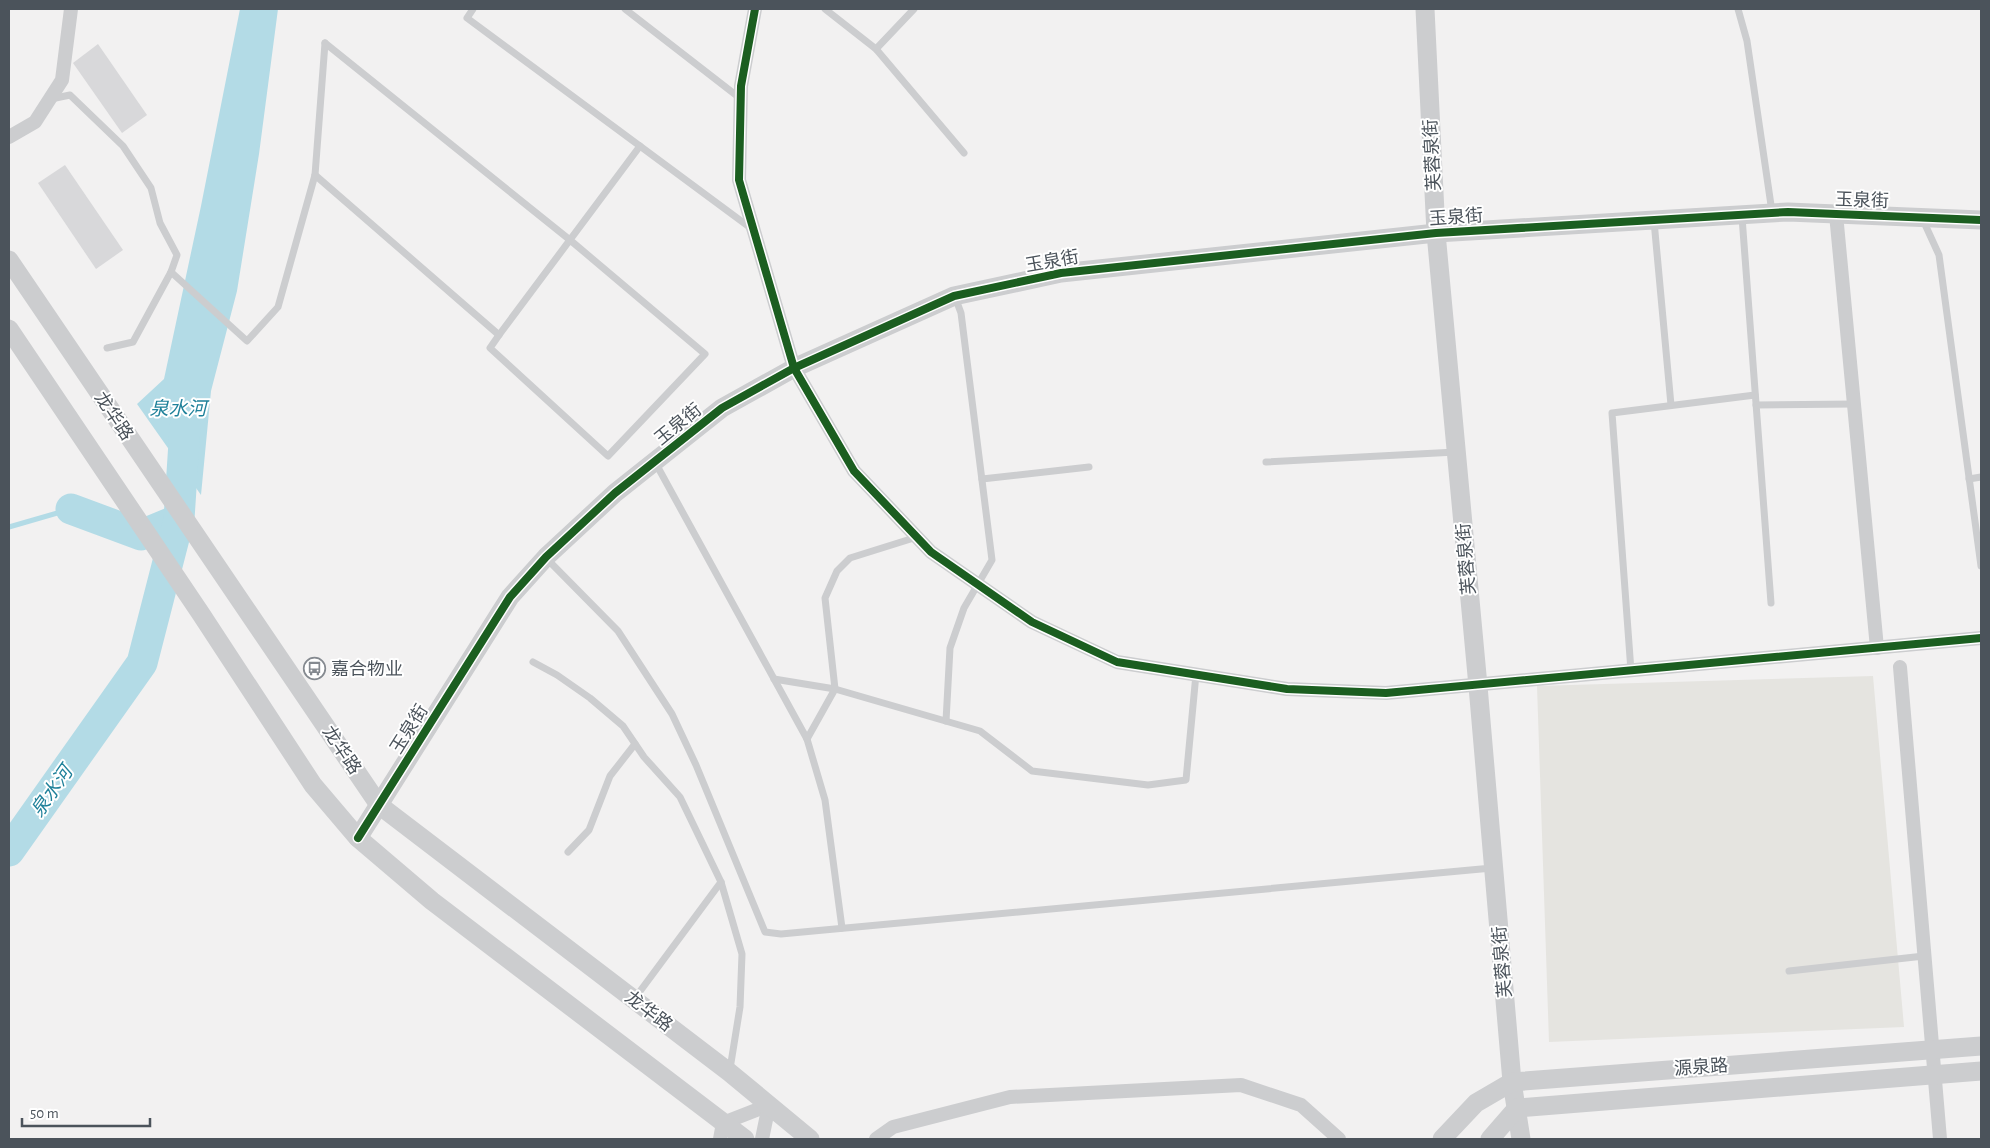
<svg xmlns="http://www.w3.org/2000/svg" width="1990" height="1148" viewBox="0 0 1990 1148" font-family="'Alegreya Sans','Noto Sans SC',sans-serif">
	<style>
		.commercial { fill: #e5e4e0 }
		.water { fill: #b3dbe6 }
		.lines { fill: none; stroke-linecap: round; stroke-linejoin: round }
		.stream { stroke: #b3dbe6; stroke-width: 5 }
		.river { stroke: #b3dbe6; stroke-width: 31 }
		.building { fill: #d8d8da }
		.lane { stroke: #cccdcf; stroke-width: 7 }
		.street { stroke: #cccdcf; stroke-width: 14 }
		.secondary { stroke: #cccdcf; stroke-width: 19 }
		.cycleway-casing { stroke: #fff; stroke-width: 11 }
		.cycleway { stroke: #1b5e20; stroke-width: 8 }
		.labels { text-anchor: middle; stroke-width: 4; stroke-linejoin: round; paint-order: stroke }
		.street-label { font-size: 18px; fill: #4b535b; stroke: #fff }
		.poi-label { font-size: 18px; fill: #4b535b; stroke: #fff; text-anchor: start }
		.water-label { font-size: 19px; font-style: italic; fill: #1f819a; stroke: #fff }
	</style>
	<rect width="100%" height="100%" fill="#f2f1f1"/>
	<polygon class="commercial" points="1873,676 1904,1027 1549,1042 1537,686"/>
	<polygon class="water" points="240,9 278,9 259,154 237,291 211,391 201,495 137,404 164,379 201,206"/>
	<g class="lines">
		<polyline class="stream" points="9,527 71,509"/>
		<g class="river">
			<polyline points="71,509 141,535 175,521"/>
			<polyline points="9,851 142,663 179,519 185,427"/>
		</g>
	</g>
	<g class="building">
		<polygon points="98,44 147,115 122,133 73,63"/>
		<polygon points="65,165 123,250 96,269 38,183"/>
	</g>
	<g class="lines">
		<g class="lane">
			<polyline points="473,9 467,18 752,229"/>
			<polyline points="625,9 741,99"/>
			<polyline points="825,9 876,49 964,153"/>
			<polyline points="1738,9 1747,41 1772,212"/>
			<polyline points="325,43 570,240 705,354 608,456 490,348 499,335 640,146"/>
			<polyline points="876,49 914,9"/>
			<polyline points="51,99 70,95 123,146 151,188 160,223 177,255 171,272 133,342 107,348"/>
			<polyline points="315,175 499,335"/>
			<polyline points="1742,217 1771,603"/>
			<polyline points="1923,220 1939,255 1981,566"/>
			<polyline points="1654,221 1671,405"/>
			<polyline points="171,272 247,341 278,307 315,175 325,43"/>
			<polyline points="1756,405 1854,404"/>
			<polyline points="655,462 807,739 825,800 842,928"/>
			<polyline points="1266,462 1456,452"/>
			<polyline points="982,479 1089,467"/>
			<polyline points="1969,479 1981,477"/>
			<polyline points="546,558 618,631 672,714 696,765 765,932 781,934 1492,868"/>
			<polyline points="533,662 557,675 590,698 623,726 644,757 680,797 721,882 742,954 740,1007 730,1069"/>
			<polyline points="1631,671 1612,413 1755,395"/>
			<polyline points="774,679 835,689 980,731 1032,771 1148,785 1186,780 1196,674"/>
			<polyline points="946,721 950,648 964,608 992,560 961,313 955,297"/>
			<polyline points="807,739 835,689 825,598 837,571 850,558 917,537"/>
			<polyline points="568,852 589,830 610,776 635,744"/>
			<polyline points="1789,971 1924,956"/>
			<polyline points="635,998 721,882"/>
		</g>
		<g class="street">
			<polyline points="755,9 741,86 739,180 794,368 854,471 931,552 1032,622 1117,662 1287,689 1386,693 1981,638"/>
			<polyline points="9,137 35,122 62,80 71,9"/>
			<polyline points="1836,214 1877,648"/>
			<polyline points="1900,667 1940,1139"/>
			<polyline points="720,1139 723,1123 769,1105"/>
			<polyline points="762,1139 769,1105"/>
			<polyline points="876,1139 893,1127 1010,1097 1241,1085 1301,1105 1339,1139"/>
		</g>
		<g class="secondary">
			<polyline points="1425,9 1436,233 1478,686 1512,1082 1521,1139"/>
			<polyline points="9,260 379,805 729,1072 810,1139"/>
			<polyline points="9,329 201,614 313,785 358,838 432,901 745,1139"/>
			<polyline points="358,838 510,597 546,557 615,493 722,408 794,368 954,296 1061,273 1436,233 1788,212 1981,220"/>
			<polyline points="1442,1139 1476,1103 1512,1082 1981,1046"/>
			<polyline points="1490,1139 1517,1108 1981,1071"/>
		</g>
		<defs>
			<g id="cycleway">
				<polyline points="755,9 741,86 739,180 794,368 854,471 931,552 1032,622 1117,662 1287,689 1386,693 1981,638"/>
				<polyline points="358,838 510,597 546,557 615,493 722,408 794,368 954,296 1061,273 1436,233 1788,212 1981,220"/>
			</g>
		</defs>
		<use href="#cycleway" class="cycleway-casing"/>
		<use href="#cycleway" class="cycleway"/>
	</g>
	<defs>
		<symbol id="bus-ring" viewBox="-11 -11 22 22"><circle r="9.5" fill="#fff" stroke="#858a90" stroke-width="1.5"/><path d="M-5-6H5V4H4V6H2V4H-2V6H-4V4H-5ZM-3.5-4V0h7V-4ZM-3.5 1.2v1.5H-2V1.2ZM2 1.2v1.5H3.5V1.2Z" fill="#858a90"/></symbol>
	</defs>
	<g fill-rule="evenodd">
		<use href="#bus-ring" x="302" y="656" width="25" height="25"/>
	</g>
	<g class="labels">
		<g class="street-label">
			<text transform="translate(1432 155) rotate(-93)" y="6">芙蓉泉街</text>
			<text transform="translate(1862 200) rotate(2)" y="6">玉泉街</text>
			<text transform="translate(1456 217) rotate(-4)" y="6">玉泉街</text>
			<text transform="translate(1052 261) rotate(-10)" y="6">玉泉街</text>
			<text transform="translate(114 416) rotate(56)" y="6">龙华路</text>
			<text transform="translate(678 424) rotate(-39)" y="6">玉泉街</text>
			<text transform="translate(1466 559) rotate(-95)" y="6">芙蓉泉街</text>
			<text transform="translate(409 729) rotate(-58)" y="6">玉泉街</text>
			<text transform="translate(342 750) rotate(56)" y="6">龙华路</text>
			<text transform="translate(1502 962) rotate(-95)" y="6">芙蓉泉街</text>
			<text transform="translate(649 1011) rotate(37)" y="6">龙华路</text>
			<text transform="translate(1701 1067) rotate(-4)" y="6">源泉路</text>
		</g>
		<g class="poi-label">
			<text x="331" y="675">嘉合物业</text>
		</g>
		<g class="water-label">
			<text x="178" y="415">泉水河</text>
			<text transform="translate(51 791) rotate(-55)" y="7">泉水河</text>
		</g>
	</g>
	<rect width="1990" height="1148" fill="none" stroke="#4b535b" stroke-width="20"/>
	<path d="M22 1118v8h128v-8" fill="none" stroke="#4b535b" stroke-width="2.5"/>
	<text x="30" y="1118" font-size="15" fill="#4b535b" stroke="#ffffff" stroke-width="4" paint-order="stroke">50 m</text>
</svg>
